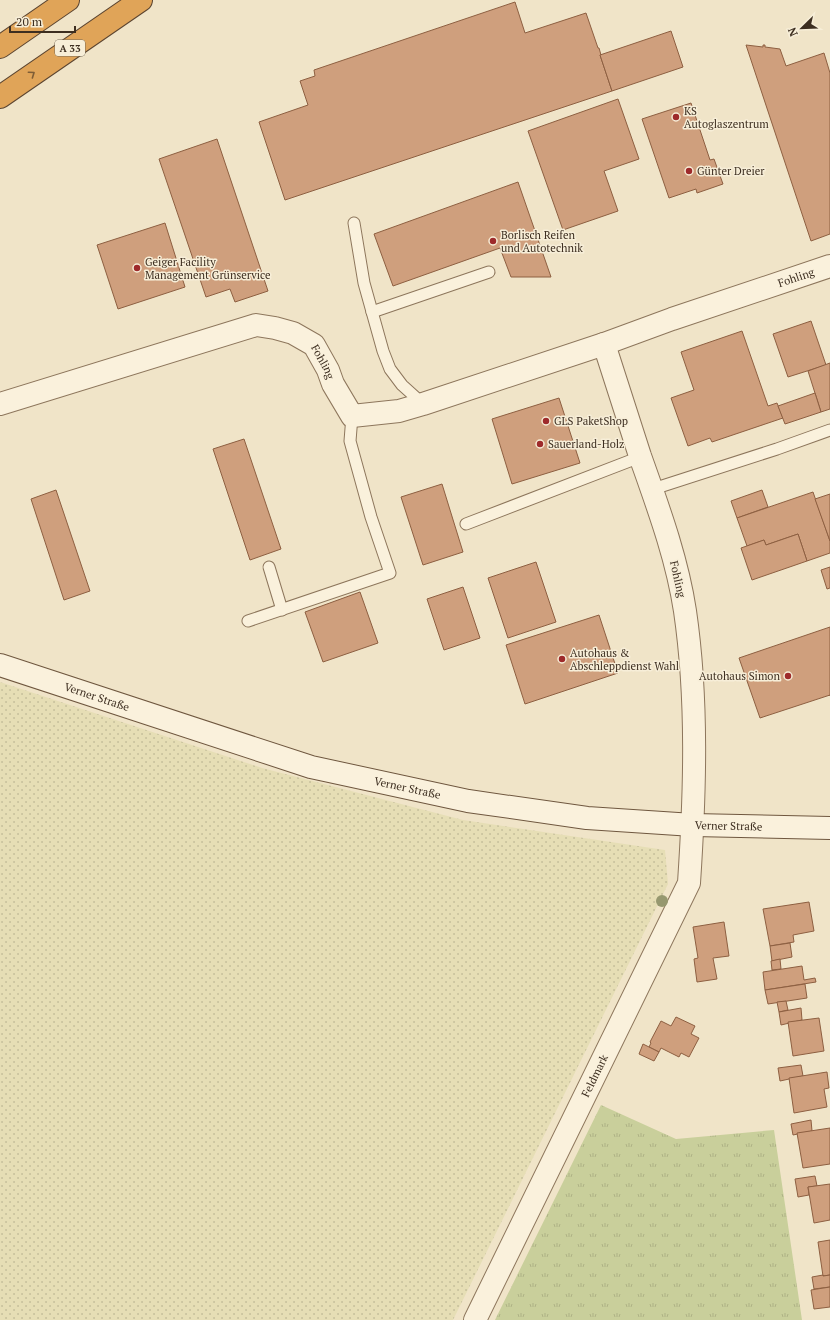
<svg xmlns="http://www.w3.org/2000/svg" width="830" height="1320" viewBox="0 0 830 1320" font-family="'PT Serif',serif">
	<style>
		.farmland { fill: url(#farmland-dots) }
		.grass { fill: url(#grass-tufts) }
		.building { fill: #cf9f7d; stroke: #8d5f41 }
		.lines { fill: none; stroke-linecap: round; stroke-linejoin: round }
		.service-casing { stroke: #8d765c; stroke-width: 13 }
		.minor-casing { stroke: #8d765c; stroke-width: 24 }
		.secondary-casing { stroke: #6f573f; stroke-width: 24 }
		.motorway-casing { stroke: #5b4430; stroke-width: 24 }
		.service { stroke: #faf1dc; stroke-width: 11 }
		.minor { stroke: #faf1dc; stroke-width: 22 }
		.secondary { stroke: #faf1dc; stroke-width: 22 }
		.motorway { stroke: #e0a458; stroke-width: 22 }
		.tree { fill: #96986f }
		.oneway { stroke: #7e5d36 }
		.poi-dot { fill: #9e2a2b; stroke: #f7eed8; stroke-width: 1.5 }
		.labels { text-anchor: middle; stroke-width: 3; stroke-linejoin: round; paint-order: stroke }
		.shield { fill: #f7eed8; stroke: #756857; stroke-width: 1 }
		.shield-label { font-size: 10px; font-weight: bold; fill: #3d2e20 }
		.poi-label { font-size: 11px; fill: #3d2e20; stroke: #f7eed8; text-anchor: start }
		.street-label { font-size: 11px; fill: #3d2e20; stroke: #f7eed8 }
	</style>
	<defs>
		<pattern id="farmland-dots" width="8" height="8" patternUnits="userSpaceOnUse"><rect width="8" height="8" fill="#e6deb5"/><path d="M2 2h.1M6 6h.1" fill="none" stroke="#c6bf9b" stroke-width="1.8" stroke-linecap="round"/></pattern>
		<pattern id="grass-tufts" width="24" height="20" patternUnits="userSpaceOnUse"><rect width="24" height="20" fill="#c9cf9b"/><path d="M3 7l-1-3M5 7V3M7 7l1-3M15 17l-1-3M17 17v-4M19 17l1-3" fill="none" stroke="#aeb285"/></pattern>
	</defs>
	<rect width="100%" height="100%" fill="#f0e4c8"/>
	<polygon class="farmland" points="0,682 262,768 463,820 665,850 668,884 453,1320 0,1320"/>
	<polygon class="grass" points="601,1105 676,1139 774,1130 802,1320 495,1320"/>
	<g class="building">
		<polygon points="515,2 525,33 586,13 598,48 599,48 601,55 600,55 612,91 285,200 259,122 308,105 300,81 315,76 314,70"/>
		<polygon points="671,31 683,67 612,91 600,55"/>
		<polygon points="746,45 763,47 763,45 765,45 765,47 780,49 786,66 824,53 830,73 830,234 811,241"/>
		<polygon points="618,99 639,159 604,171 618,211 563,230 528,131"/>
		<polygon points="691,103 710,160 714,159 723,184 697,193 696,189 669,198 642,119"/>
		<polygon points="217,139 268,291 235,302 230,289 206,297 159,159"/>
		<polygon points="518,182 551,277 511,277 500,248 393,286 374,234"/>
		<polygon points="165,223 185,287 118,309 97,245"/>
		<polygon points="811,321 826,365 788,377 773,334"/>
		<polygon points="742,331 768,406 777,403 783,418 712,442 710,438 688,446 671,398 694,390 681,352"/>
		<polygon points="830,363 830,409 821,412 808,371"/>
		<polygon points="815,393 821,412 785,424 778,406"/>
		<polygon points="559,398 580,463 512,484 492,419"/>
		<polygon points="244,439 281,549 250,560 213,449"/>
		<polygon points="442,484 463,552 423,565 401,497"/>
		<polygon points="56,490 90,591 64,600 31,499"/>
		<polygon points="762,490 768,507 737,518 731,501"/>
		<polygon points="813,492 830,541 830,553 807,561 798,534 766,545 764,540 747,546 737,518"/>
		<polygon points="830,494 830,541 815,499"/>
		<polygon points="798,534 807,561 752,580 741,548 764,540 766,545"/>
		<polygon points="536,562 556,622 508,638 488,578"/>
		<polygon points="830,567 830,588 827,589 821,570"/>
		<polygon points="463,587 480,638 444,650 427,599"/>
		<polygon points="360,592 378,643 323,662 305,612"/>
		<polygon points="599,615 618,673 525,704 506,645"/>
		<polygon points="830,627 830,696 830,695 760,718 739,658"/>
		<polygon points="809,902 814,931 793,935 794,942 770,946 763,909"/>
		<polygon points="724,922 729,956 713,958 717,979 697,982 694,959 698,958 693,927"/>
		<polygon points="790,943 792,957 772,961 770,946"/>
		<polygon points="780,959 781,969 772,970 771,961"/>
		<polygon points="802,966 804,980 815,978 816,982 765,990 763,972"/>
		<polygon points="805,984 807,998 768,1004 765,990"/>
		<polygon points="786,1001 788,1010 779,1012 777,1002"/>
		<polygon points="801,1008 802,1020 781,1025 779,1012"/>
		<polygon points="676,1017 695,1026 691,1034 699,1038 689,1057 681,1053 679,1057 661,1048 659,1052 649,1047 651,1043 650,1042 661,1021 671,1026"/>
		<polygon points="819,1018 824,1051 793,1056 788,1022"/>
		<polygon points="643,1044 659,1052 654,1061 639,1054"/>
		<polygon points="801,1065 803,1076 780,1081 778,1068"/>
		<polygon points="827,1072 829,1088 824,1089 827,1107 794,1113 789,1078"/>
		<polygon points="811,1120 812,1131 793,1135 791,1124"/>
		<polygon points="830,1128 830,1164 803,1168 797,1133"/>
		<polygon points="815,1176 817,1186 808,1187 809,1195 798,1197 795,1179"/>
		<polygon points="830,1184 830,1220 814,1223 808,1187"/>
		<polygon points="830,1240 830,1275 823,1276 818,1242"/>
		<polygon points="823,1275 823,1276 830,1275 830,1287 814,1289 812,1277"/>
		<polygon points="830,1287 830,1307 814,1309 811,1290"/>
	</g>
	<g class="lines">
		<defs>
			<g id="service">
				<polyline points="354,223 364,283 383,351 390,369 402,385 423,404"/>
				<polyline points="372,312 489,272"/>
				<polyline points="653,489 777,449 830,430"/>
				<polyline points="466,524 640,457"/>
				<polyline points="269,567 282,610"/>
				<polyline points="248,621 390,573 371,517 350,441 352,416"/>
			</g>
			<g id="minor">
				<path id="s1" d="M0,404L256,325L275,328L293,333L314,345L328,370L333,384L352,416L399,411L423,404L604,344L672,319L830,266"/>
				<path id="s2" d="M475,1320L689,883C695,793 698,700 685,611C677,558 658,507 640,456C628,419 616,381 604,344"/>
			</g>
			<g id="secondary">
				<path id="s3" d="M0,665L311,767L468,801L587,818L693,825L830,828"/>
			</g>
			<g id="motorway">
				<polyline points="0,47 68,0"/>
				<polyline points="0,97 141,0"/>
			</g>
		</defs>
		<use href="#service" class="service-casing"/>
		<use href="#minor" class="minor-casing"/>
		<use href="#secondary" class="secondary-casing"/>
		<use href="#motorway" class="motorway-casing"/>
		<use href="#service" class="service"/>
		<use href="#minor" class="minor"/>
		<use href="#secondary" class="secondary"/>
		<use href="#motorway" class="motorway"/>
	</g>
	<circle class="tree" cx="662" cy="901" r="6"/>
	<defs><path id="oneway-chevron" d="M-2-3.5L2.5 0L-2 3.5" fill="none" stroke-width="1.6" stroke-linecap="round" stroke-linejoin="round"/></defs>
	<use class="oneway" href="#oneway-chevron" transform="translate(32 74) rotate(-35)"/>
	<g class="poi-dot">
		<circle cx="676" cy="117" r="4"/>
		<circle cx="689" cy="171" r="4"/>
		<circle cx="493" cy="241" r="4"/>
		<circle cx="137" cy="268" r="4"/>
		<circle cx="546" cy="421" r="4"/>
		<circle cx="540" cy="444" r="4"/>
		<circle cx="562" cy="659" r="4"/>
		<circle cx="788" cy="676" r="4"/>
	</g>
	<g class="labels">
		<rect class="shield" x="55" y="40" width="30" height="16" rx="3"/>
		<g class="shield-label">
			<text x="70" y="52">A 33</text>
		</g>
		<g class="poi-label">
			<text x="684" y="115">KS<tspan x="684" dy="13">Autoglaszentrum</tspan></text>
			<text x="697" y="175">Günter Dreier</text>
			<text x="501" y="239">Borlisch Reifen<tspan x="501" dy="13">und Autotechnik</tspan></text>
			<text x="145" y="266">Geiger Facility<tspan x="145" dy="13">Management Grünservice</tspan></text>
			<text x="554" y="425">GLS PaketShop</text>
			<text x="548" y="448">Sauerland-Holz</text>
			<text x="570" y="657">Autohaus &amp;<tspan x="570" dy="13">Abschleppdienst Wahl</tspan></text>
			<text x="780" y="680" text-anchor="end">Autohaus Simon</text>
		</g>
		<g class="street-label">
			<text dy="4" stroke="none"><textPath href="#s1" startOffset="877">Fohling</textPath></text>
			<text dy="4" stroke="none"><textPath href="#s1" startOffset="349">Fohling</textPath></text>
			<text transform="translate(678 579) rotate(77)" y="4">Fohling</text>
			<text dy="4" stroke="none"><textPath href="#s3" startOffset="102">Verner Straße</textPath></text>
			<text dy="4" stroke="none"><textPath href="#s3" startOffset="426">Verner Straße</textPath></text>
			<text dy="4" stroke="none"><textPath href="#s3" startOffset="750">Verner Straße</textPath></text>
			<text dy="4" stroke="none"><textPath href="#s2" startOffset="272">Feldmark</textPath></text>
		</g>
	</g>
	<g transform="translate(802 28) rotate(247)" stroke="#f7eed8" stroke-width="3" paint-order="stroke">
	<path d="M0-3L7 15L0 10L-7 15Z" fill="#3d2e20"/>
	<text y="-6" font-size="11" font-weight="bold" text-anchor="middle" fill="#3d2e20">N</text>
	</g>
	<path d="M10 26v6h65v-6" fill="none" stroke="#3d2e20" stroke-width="2"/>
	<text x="16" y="26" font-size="12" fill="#3d2e20" stroke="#f7eed8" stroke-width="3" paint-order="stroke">20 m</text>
</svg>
